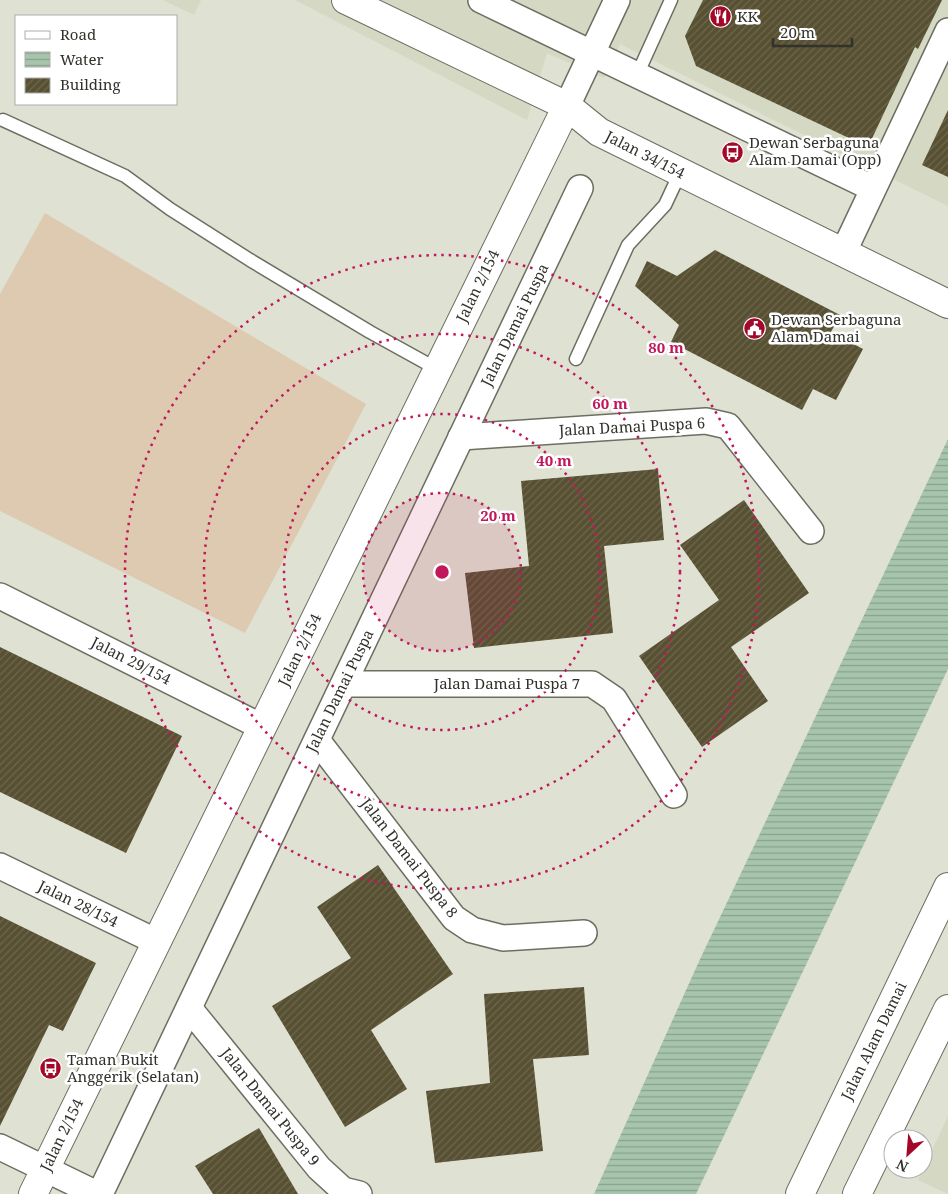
<svg xmlns="http://www.w3.org/2000/svg" width="948" height="1194" viewBox="0 0 948 1194" font-family="'Noto Serif',serif">
	<style>
		.built { fill: #d5d8c2 }
		.garden { fill: #ddcab1 }
		.water { fill: url(#water-rules) }
		.building { fill: url(#building-hatch) }
		.lines { fill: none; stroke-linecap: round; stroke-linejoin: round }
		.lane-casing { stroke: #6c6e61; stroke-width: 15 }
		.street-casing { stroke: #6c6e61; stroke-width: 28 }
		.secondary-casing { stroke: #6c6e61; stroke-width: 30 }
		.lane { stroke: #fff; stroke-width: 12 }
		.street { stroke: #fff; stroke-width: 25 }
		.secondary { stroke: #fff; stroke-width: 28 }
		.ring { fill: none; stroke: #c2185b; stroke-width: 2.5; stroke-dasharray: 2.5 5 }
		.labels { text-anchor: middle; stroke-width: 5; stroke-linejoin: round; paint-order: stroke }
		.poi-label { font-size: 15px; fill: #31322c; stroke: #fff; text-anchor: start }
		.street-label { font-size: 15px; fill: #31322c; stroke: #fff }
		.centre { fill: #c2185b; stroke: #fff; stroke-width: 2.5 }
		.ring-label { font-size: 15px; text-anchor: middle; font-weight: bold; fill: #c2185b; stroke: #fff; stroke-width: 5; stroke-linejoin: round; paint-order: stroke }
	</style>
	<defs>
		<pattern id="water-rules" width="6" height="5" patternUnits="userSpaceOnUse" patternTransform="scale(1.25)"><rect width="6" height="5" fill="#a7c5ac"/><path d="M0 2.5h6" fill="none" stroke="#89a18c"/></pattern>
		<pattern id="building-hatch" width="6" height="6" patternUnits="userSpaceOnUse" patternTransform="scale(1.25)"><rect width="6" height="6" fill="#585032"/><path d="M-1 1l2-2M0 6l6-6M5 7l2-2" fill="none" stroke="#6d674e"/></pattern>
	</defs>
	<rect width="100%" height="100%" fill="#dfe1d2"/>
	<g class="built">
		<polygon points="163,0 201,0 194,15"/>
		<polygon points="295,0 948,0 948,206 620,44 604,78 547,53 527,120"/>
		<polygon points="948,1116 948,1194 918,1180"/>
	</g>
	<polygon class="garden" points="45,213 366,404 245,633 0,511 0,294"/>
	<polygon class="water" points="948,439 948,669 696,1194 594,1194 701,957"/>
	<g class="building">
		<polygon points="703,0 942,0 918,49 915,47 868,147 696,66 685,36"/>
		<polygon points="948,110 948,177 922,165"/>
		<polygon points="715,250 840,315 831,332 863,349 836,400 813,389 802,410 671,342 679,325 635,286 647,261 677,276"/>
		<polygon points="658,469 664,540 604,546 613,633 474,648 465,573 529,566 521,481"/>
		<polygon points="744,500 809,593 731,647 768,701 702,747 639,656 719,600 680,545"/>
		<polygon points="0,647 182,736 126,853 0,792"/>
		<polygon points="378,865 453,974 371,1030 407,1089 345,1127 272,1006 351,958 317,907"/>
		<polygon points="0,916 96,963 63,1031 49,1025 0,1126"/>
		<polygon points="584,987 589,1055 533,1059 543,1151 435,1163 426,1091 490,1083 484,994"/>
		<polygon points="259,1128 298,1194 213,1194 195,1166"/>
	</g>
	<g class="lines">
		<defs>
			<g id="lane">
				<polyline points="637,75 671,0"/>
				<polyline points="3,120 125,176 170,209 250,260 370,332 437,369"/>
				<polyline points="576,359 628,245 665,205 680,173"/>
			</g>
			<g id="street">
				<polyline points="481,0 872,188"/>
				<polyline points="567,106 617,0"/>
				<polyline points="843,253 948,31"/>
				<polyline points="461,437 706,421 728,426 811,531"/>
				<polyline points="0,596 262,727"/>
				<polyline points="344,684 592,684 614,699 674,795"/>
				<polyline points="317,740 454,918 472,930 503,938 584,933"/>
				<polyline points="0,866 157,942"/>
				<polyline points="189,1008 319,1168 343,1190 359,1194"/>
				<polyline points="0,1147 97,1194"/>
				<polyline points="100,1194 580,188"/>
			</g>
			<g id="secondary">
				<polyline points="346,0 567,106 599,132 948,304"/>
				<polyline points="33,1194 567,106"/>
				<polyline points="800,1194 948,887"/>
				<polyline points="857,1194 948,1009"/>
			</g>
		</defs>
		<use href="#lane" class="lane-casing"/>
		<use href="#street" class="street-casing"/>
		<use href="#secondary" class="secondary-casing"/>
		<use href="#lane" class="lane"/>
		<use href="#street" class="street"/>
		<use href="#secondary" class="secondary"/>
	</g>
	<circle cx="442" cy="572" r="79" fill="#c2185b" fill-opacity=".12"/>
	<g class="ring">
		<circle cx="442" cy="572" r="79"/>
		<circle cx="442" cy="572" r="158"/>
		<circle cx="442" cy="572" r="238"/>
		<circle cx="442" cy="572" r="317"/>
	</g>
	<defs>
		<symbol id="restaurant-disc" viewBox="-11 -11 22 22"><circle r="9.5" fill="#a40828" stroke="#fff"/><path d="M-5-6h1v4h1v-4h1v4h1v-4h1v5L-1.5 .5V6h-2V.5L-5-1ZM5-6V6H3V1.5H1.5Q1.5-4 5-6Z" fill="#fff"/></symbol>
		<symbol id="bus-disc" viewBox="-11 -11 22 22"><circle r="9.5" fill="#a40828" stroke="#fff"/><path d="M-5-6H5V4H4V6H2V4H-2V6H-4V4H-5ZM-3.5-4V0h7V-4ZM-3.5 1.2v1.5H-2V1.2ZM2 1.2v1.5H3.5V1.2Z" fill="#fff"/></symbol>
		<symbol id="civic-disc" viewBox="-11 -11 22 22"><circle r="9.5" fill="#a40828" stroke="#fff"/><path d="M-.6-6.5H3V-4.5H.6V-3L4-1V1h2V6H-6V1h2V-1L-.6-3ZM-1.2 2.5V6h2.4V2.5Z" fill="#fff"/></symbol>
	</defs>
	<g fill-rule="evenodd">
		<use href="#restaurant-disc" x="708" y="4" width="25" height="25"/>
		<use href="#bus-disc" x="720" y="140" width="25" height="25"/>
		<use href="#civic-disc" x="742" y="316" width="25" height="25"/>
		<use href="#bus-disc" x="38" y="1056" width="25" height="25"/>
	</g>
	<g class="labels">
		<g class="poi-label">
			<text x="737" y="22">KK</text>
			<text x="749" y="148">Dewan Serbaguna<tspan x="749" dy="17">Alam Damai (Opp)</tspan></text>
			<text x="771" y="325">Dewan Serbaguna<tspan x="771" dy="17">Alam Damai</tspan></text>
			<text x="67" y="1065">Taman Bukit<tspan x="67" dy="17">Anggerik (Selatan)</tspan></text>
		</g>
		<g class="street-label">
			<text transform="translate(645 155) rotate(27)" y="5">Jalan 34/154</text>
			<text transform="translate(478 286) rotate(-64)" y="5">Jalan 2/154</text>
			<text transform="translate(515 325) rotate(-64)" y="5">Jalan Damai Puspa</text>
			<text transform="translate(632 427) rotate(-3)" y="5">Jalan Damai Puspa 6</text>
			<text transform="translate(300 650) rotate(-64)" y="5">Jalan 2/154</text>
			<text transform="translate(131 661) rotate(27)" y="5">Jalan 29/154</text>
			<text x="507" y="689">Jalan Damai Puspa 7</text>
			<text transform="translate(340 691) rotate(-64)" y="5">Jalan Damai Puspa</text>
			<text transform="translate(409 858) rotate(52)" y="5">Jalan Damai Puspa 8</text>
			<text transform="translate(78 904) rotate(26)" y="5">Jalan 28/154</text>
			<text transform="translate(874 1041) rotate(-64)" y="5">Jalan Alam Damai</text>
			<text transform="translate(270 1107) rotate(51)" y="5">Jalan Damai Puspa 9</text>
			<text transform="translate(62 1135) rotate(-64)" y="5">Jalan 2/154</text>
		</g>
	</g>
	<circle cx="442" cy="572" r="8" class="centre"/>
	<g class="ring-label">
		<text x="666" y="353">80 m</text>
		<text x="610" y="409">60 m</text>
		<text x="554" y="466">40 m</text>
		<text x="498" y="521">20 m</text>
	</g>
	<rect x="15" y="15" width="162" height="90" fill="#ffffff" stroke="#adadab"/>
	<rect x="25" y="31" width="25" height="8" fill="#ffffff" stroke="#adadab"/>
	<text x="60" y="40" font-size="15" fill="#31322c">Road</text>
	<rect x="25" y="52" width="25" height="15" fill="url(#water-rules)" stroke="#adadab"/>
	<text x="60" y="65" font-size="15" fill="#31322c">Water</text>
	<rect x="25" y="78" width="25" height="15" fill="url(#building-hatch)" stroke="#adadab"/>
	<text x="60" y="90" font-size="15" fill="#31322c">Building</text>
	<g transform="translate(908 1154) rotate(206)"><circle r="24" fill="#ffffff" stroke="#adadab"/>
	<path d="M0-4L9 19L0 12L-9 19Z" fill="#a40828"/>
	<text y="-8" font-size="14" font-weight="bold" text-anchor="middle" fill="#31322c">N</text>
	</g>
	<path d="M773 38v8h79v-8" fill="none" stroke="#31322c" stroke-width="2.5"/>
	<text x="780" y="38" font-size="15" fill="#31322c" stroke="#ffffff" stroke-width="4" paint-order="stroke">20 m</text>
</svg>
